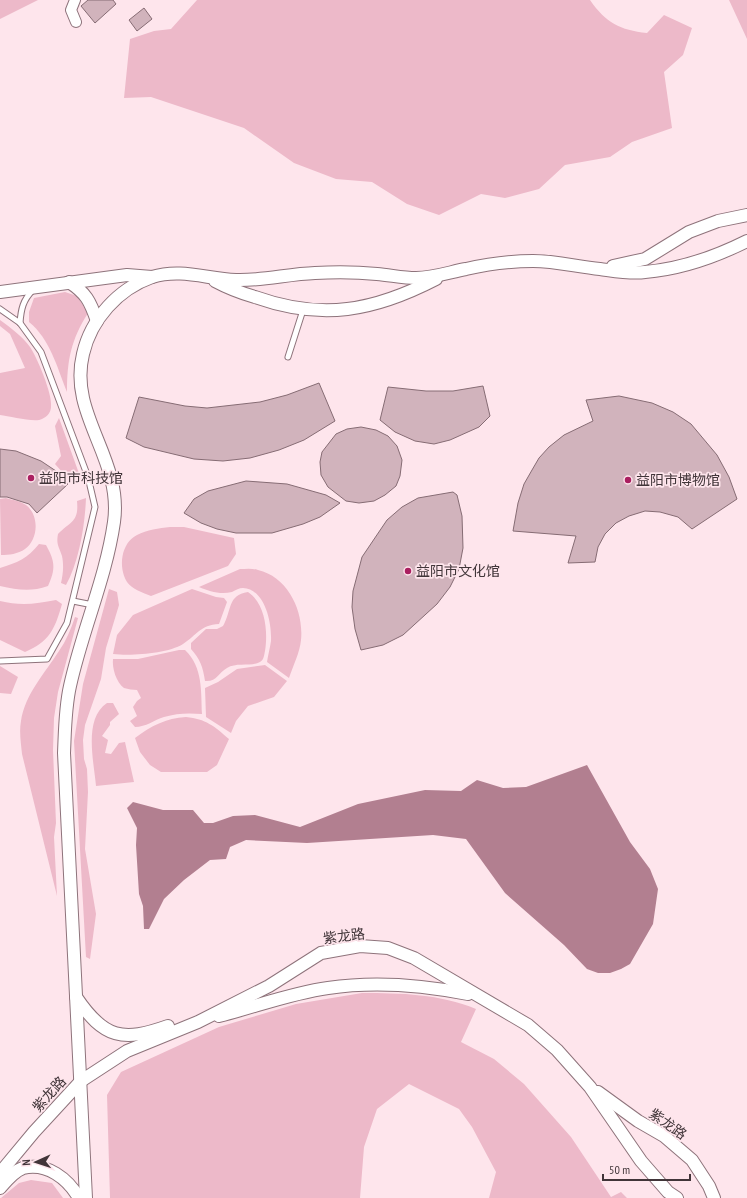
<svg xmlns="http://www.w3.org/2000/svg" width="747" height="1198" viewBox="0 0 747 1198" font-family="'PT Sans Narrow','Noto Sans SC',sans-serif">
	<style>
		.green { fill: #edb9c9 }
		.water { fill: #b27f90 }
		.building { fill: #d1b3bc; stroke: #866c74 }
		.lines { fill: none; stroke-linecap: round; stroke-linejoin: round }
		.service-casing { stroke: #8e737b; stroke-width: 7 }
		.minor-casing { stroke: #8e737b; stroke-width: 12 }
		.tertiary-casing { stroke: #8e737b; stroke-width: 14 }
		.service { stroke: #fff; stroke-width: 5 }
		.minor { stroke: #fff; stroke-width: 10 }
		.tertiary { stroke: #fff; stroke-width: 12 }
		.poi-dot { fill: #aa1f60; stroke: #fee5ec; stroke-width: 1.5 }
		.labels { text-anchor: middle; stroke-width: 3.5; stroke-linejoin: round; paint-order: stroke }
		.poi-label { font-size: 14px; fill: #413539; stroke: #fee5ec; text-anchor: start }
		.street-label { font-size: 14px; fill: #413539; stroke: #fee5ec }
	</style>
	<rect width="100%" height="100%" fill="#fee5ec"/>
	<g class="green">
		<polygon points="0,0 38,0 0,19"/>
		<path d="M197,0H590C606,23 620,30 647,33L664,15L692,28L683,55L664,72L672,128L632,142L610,157L565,165L539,189L505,198L481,194L439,215L407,204L372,182L336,179L294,163L244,128L151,97L124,98L130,39L154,31L171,29Z"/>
		<polygon points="729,0 747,0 747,39"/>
		<path d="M65,292L77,296L88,313C71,340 67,360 67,392C57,367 50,339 29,322V312L34,298Z"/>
		<path d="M0,320C11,328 22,336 30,347C37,357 53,395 51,407C51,412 47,417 42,419C35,423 10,416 0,415V373L25,368L10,334L0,326Z"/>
		<polygon points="59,418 81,479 73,484 55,464 61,456 55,426"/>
		<path d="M6,498C13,500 20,501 26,505C40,516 38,540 25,549C18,554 9,555 1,555L0,499Z"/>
		<path d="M86,498C85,525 79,562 66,585L61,583C63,574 64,566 62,556C59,546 56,545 58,534C71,521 79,522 77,501Z"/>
		<path d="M170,527H184L234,538L236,554L228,566L151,596C143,593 132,589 127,582C118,567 121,543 137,535C147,530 159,528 170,527Z"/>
		<path d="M39,544L46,545C55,561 56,569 48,586C31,592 18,590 0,586V568C17,563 28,558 39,544Z"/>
		<path d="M240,569C245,569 252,568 258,570C288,577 304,611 301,640C300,652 293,666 289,678L267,662C268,655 270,648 271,641C272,623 265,589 243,588C239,588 236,590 232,592C220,595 209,591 199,587Z"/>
		<polygon points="109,589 117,592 119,605 106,648 101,679 85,725 83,740 84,759 87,769 88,792 85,849 96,914 90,959 86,957 74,741 83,684"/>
		<path d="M192,589L216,597L224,598L227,602L219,624C200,625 197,635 183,644C167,654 131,656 113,654L117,635L133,615Z"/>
		<path d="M248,592C266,604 268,633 265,651C264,655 264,660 260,662C251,667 237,662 227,668C218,673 217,682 205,681C203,667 200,659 191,649V643L206,629H217L223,626C232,611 227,595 248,592Z"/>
		<path d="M56,600L62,604C55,629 49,642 25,652L0,640V601C20,606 36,604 56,600Z"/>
		<path d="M75,617L78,618L58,692L54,718L53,750L56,823L54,837L57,896L22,754C21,743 19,732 21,721C25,694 45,673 59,651C66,641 71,629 75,617Z"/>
		<path d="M179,650H185C203,667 201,691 202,714C189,713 177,713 164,717C154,720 146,727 135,727L130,721L137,716L133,707L137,701L141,698L137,690C133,690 128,689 124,688C116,682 112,668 113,659H138Z"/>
		<polygon points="265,665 287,681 274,697 248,706 236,721 231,733 206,717 205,688 218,682 237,669"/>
		<polygon points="0,666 18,677 11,694 0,693"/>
		<path d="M107,703H113L119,714L110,722V725L102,736L108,740L105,753L111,754L119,743L125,742L134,782L96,786C94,762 83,719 107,703Z"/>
		<path d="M186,717C206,719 214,726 229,739L217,765L207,772H161L150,765L140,752L135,738C151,726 166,718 186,717Z"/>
		<path d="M362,993C401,993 440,994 476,1009L461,1042L494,1059L524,1084L571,1137L611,1197L621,1192L627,1198H489L496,1172L472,1127L459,1109L409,1084L377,1109L364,1147L360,1198H110L107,1095L121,1072L219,1027L296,1004Z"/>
		<polygon points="31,1180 52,1183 63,1198 1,1198 19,1183"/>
	</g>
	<polygon class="water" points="587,765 630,842 650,869 658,889 653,924 630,964 621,969 610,973 598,973 587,969 564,945 505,893 466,839 433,835 307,843 246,840 230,847 226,859 210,860 184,880 164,899 149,929 144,929 143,906 139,894 136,845 137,828 127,808 133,802 163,810 193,810 204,823 213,823 233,816 255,815 300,827 358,804 425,790 461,791 477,780 503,788 526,787"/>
	<g class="building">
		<polygon points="88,0 113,0 116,4 95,23 81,6"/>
		<polygon points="144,8 152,19 137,31 129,20"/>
		<polygon points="319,383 335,421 304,440 279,450 250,458 223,461 194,459 144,447 126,438 139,397 185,406 207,408 260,402 287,395"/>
		<polygon points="483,386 490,416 479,427 450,440 434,444 415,441 395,432 380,420 388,387 426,391 453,391"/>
		<polygon points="619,396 652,403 673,412 691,424 717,455 729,477 737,499 692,529 678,517 660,512 645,511 629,516 616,523 605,534 598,547 595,562 568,563 576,536 513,531 518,503 524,484 532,470 539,458 549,447 564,435 593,421 586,400"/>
		<polygon points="361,427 376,430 388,436 397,446 402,460 400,476 396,486 385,495 374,501 359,503 346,501 328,487 321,475 320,462 322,452 336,434 347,429"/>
		<polygon points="0,449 16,451 41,461 56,471 68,484 37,513 29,504 7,497 0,497"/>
		<polygon points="246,481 287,484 326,495 340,503 320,517 303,524 272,533 236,533 217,529 201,523 184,513 194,499 208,491"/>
		<polygon points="453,492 457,495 462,516 463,548 459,569 450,587 437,604 403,635 383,645 361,650 355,629 352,607 353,591 362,557 387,520 402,507 418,498"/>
	</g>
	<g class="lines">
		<defs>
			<g id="service">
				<polyline points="0,309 20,323 41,352 88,477 95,507 67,623 47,659 0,661"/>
				<path d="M20,323C21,309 23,300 33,290"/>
				<polyline points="288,357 303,310"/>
				<polyline points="73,601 93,605"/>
			</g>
			<polyline id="minor" points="75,0 71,10 76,22"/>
			<g id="tertiary">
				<polyline points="613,266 645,259 689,232 718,221 747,215"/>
				<path d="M215,281C228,288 241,293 255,297C322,321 374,311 436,279"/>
				<path d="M69,282C86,293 90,301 97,321"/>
				<polyline points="0,292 127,275 152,277"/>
				<path d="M76,997C104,1039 123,1042 168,1026"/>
				<path d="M219,1016C255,1007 291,993 328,988C374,981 422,985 468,994"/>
				<polyline points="598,1092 638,1121 664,1136 692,1160 709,1186 714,1198"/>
				<polyline points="0,1173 34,1132 81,1081 127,1051 198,1022 269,986 321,953 360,946 388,948 414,958 528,1025 557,1050 590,1087 641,1161 668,1192 677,1198"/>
				<path d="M0,1188C6,1181 14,1171 23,1168C47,1162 68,1179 79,1198"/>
				<path d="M86,1198L64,753C65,731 65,708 70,686C82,631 106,578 114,522C123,458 68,415 83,354C91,319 118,289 152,277C181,268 207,279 236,280C262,281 288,274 315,273C335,272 356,272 377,274C390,275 403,278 416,278C433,278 450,272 466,269C488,264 510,261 533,261C556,261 578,267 600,269C615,271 631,274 645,272C681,269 715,257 747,241"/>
			</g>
		</defs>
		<use href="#service" class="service-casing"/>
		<use href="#minor" class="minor-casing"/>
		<use href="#tertiary" class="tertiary-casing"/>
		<use href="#service" class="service"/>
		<use href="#minor" class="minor"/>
		<use href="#tertiary" class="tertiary"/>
	</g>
	<g class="poi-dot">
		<circle cx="31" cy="478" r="4"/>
		<circle cx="628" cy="480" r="4"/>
		<circle cx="408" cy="571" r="4"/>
	</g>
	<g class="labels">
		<g class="poi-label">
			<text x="39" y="483">益阳市科技馆</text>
			<text x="636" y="485">益阳市博物馆</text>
			<text x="416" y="576">益阳市文化馆</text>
		</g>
		<g class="street-label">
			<text transform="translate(344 936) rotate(-7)" y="5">紫龙路</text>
			<text transform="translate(49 1094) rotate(-48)" y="5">紫龙路</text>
			<text transform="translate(668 1124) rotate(35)" y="5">紫龙路</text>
		</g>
	</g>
	<g transform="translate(36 1162) rotate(267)" stroke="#fee5ec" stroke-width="3" paint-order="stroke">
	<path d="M0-3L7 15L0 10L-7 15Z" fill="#413539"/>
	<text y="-6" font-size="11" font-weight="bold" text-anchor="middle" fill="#413539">N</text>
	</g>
	<path d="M603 1174v6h87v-6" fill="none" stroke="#413539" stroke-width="2"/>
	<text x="609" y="1174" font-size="12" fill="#413539" stroke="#fee5ec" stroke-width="3" paint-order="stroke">50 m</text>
</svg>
